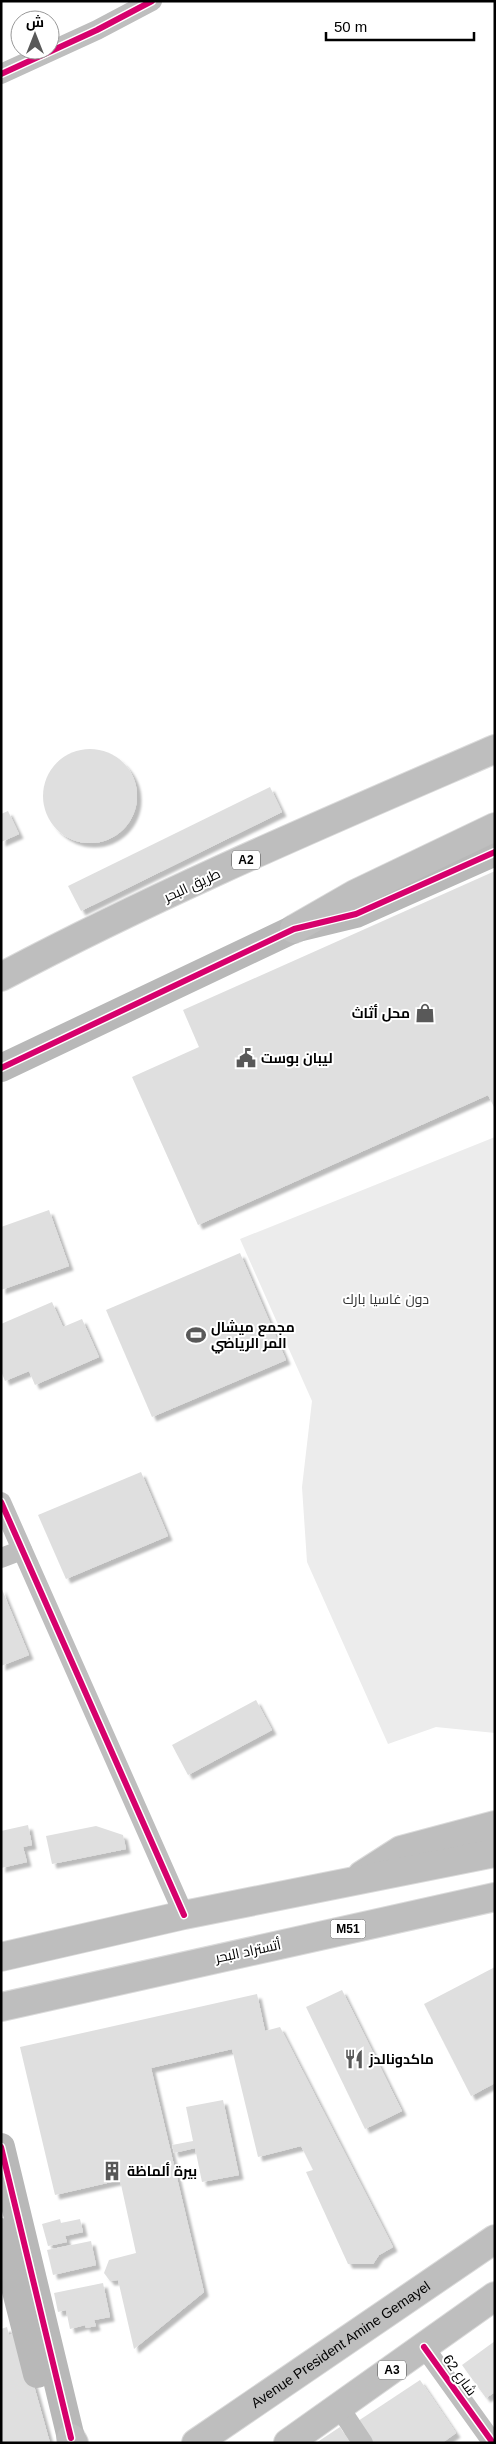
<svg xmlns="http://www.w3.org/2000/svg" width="496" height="2444" viewBox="0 0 496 2444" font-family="Arial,Cairo,sans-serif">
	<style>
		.green { fill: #ececec }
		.building { fill: #dfdfdf; filter: url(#shadow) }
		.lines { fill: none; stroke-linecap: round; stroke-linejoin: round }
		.highway-casing { stroke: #dbdbdb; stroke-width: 30 }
		.street { stroke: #bebebe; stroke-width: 20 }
		.secondary { stroke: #b8b8b8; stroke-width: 28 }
		.highway { stroke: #bebebe; stroke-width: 28 }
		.cycleway-casing { stroke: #fff; stroke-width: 9 }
		.cycleway { stroke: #d6006c; stroke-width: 6 }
		.labels { text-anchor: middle; stroke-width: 4; stroke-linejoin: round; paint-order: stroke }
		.shield { fill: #fff; stroke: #4c4c4c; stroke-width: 1 }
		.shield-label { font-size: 12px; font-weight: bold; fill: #000 }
		.street-label { font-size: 14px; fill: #000; stroke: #fff }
		.poi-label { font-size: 14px; font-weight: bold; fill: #000; stroke: #fff; text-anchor: start }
		.park-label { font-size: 14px; fill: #333; stroke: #fff }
	</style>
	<defs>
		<filter id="shadow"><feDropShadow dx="4.5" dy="4.5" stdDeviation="1" flood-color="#0004"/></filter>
	</defs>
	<rect width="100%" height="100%" fill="#fff"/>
	<polygon class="green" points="495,1137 495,1733 436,1727 388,1744 307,1562 302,1487 312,1401 240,1239"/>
	<g class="building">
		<circle cx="90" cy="796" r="47"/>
		<polygon points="270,787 282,812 81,911 68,886"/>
		<polygon points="8,811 19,834 1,842 1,814"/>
		<polygon points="495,871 495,1109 488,1095 198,1225 132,1077 199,1047 183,1010"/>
		<polygon points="49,1210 69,1266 1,1290 1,1227"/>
		<polygon points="240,1253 286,1360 152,1417 106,1310"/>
		<polygon points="52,1302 63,1327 82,1319 99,1357 35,1385 29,1371 5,1381 1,1371 1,1324"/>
		<polygon points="141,1472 168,1536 66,1579 38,1515"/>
		<polygon points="1,1587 29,1655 1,1666"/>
		<polygon points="256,1700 272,1730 188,1775 172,1745"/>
		<polygon points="28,1825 32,1845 23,1847 27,1862 1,1868 1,1831"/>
		<polygon points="96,1826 123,1835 126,1849 52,1864 46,1836"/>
		<polygon points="495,1967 495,2083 471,2096 424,2004"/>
		<polygon points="342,1990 402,2111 365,2129 306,2007"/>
		<polygon points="257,1994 265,2031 280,2027 393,2247 379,2255 373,2264 348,2264 306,2172 313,2170 301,2146 258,2157 232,2049 151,2068 204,2292 134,2349 118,2280 110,2281 104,2273 109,2260 136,2253 120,2180 55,2195 20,2047"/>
		<polygon points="223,2100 239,2175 202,2182 195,2148 174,2153 172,2145 193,2141 186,2107"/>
		<polygon points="60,2219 61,2223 80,2219 83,2232 65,2236 67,2242 48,2246 42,2224"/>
		<polygon points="91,2241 96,2265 53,2275 47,2250"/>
		<polygon points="103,2283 110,2317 94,2320 96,2326 86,2328 85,2325 70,2329 66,2310 58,2312 54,2293"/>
		<polygon points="7,2327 9,2335 19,2332 50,2443 1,2443 1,2329"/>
		<polygon points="495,2341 495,2392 486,2398 462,2365"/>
		<polygon points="420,2380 456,2433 442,2443 364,2443 352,2425"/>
		<polygon points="340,2427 350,2443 316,2443"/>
	</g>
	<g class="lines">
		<defs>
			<g id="highway">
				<polyline points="294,929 355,894 495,827"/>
				<path d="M1,977C161,892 329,821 495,749"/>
				<polyline points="362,1875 401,1850 495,1825"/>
				<polyline points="1,1957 184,1915 495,1853"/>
				<polyline points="1,2007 495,1897"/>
				<polyline points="71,2438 74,2443"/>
				<path id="s1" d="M196,2443L495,2239"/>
				<polyline points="288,2443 495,2296"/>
			</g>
		</defs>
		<use href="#highway" class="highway-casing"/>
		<g class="street">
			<polyline points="1,74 97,30 152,1"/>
			<polyline points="1,1502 184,1915"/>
			<polyline points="1,1558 22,1550"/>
			<polyline points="424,2347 493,2443"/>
			<polyline points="339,2407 363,2443"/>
		</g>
		<g class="secondary">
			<polyline points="1,1068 294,929 356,914 495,852"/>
			<polyline points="1,2147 71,2438"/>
			<polyline points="1,2232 37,2374"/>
		</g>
		<use href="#highway" class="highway"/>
		<defs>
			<g id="cycleway">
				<polyline points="1,74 97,30 152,1"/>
				<polyline points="1,1068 294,929 356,914 495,852"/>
				<polyline points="1,1502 184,1915"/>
				<polyline points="1,2147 71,2438"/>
				<polyline points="424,2347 493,2443"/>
			</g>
		</defs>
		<use href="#cycleway" class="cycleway-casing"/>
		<use href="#cycleway" class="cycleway"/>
	</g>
	<defs>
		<symbol id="shop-bare" viewBox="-9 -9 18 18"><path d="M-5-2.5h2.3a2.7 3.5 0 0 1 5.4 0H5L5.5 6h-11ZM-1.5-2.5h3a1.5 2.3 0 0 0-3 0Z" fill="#595959" stroke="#fff" stroke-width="2.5" paint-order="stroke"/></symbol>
		<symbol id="civic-bare" viewBox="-9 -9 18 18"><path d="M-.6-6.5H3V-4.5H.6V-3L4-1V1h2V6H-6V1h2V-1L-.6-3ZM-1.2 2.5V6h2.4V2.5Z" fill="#595959" stroke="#fff" stroke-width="2.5" paint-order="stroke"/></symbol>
		<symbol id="stadium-bare" viewBox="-9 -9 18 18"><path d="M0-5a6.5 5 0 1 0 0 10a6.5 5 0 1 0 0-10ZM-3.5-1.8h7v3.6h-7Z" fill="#595959" stroke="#fff" stroke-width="2.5" paint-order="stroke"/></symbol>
		<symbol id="restaurant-bare" viewBox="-9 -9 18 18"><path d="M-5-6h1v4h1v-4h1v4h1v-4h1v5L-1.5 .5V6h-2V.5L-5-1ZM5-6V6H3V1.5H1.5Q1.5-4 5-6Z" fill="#595959" stroke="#fff" stroke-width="2.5" paint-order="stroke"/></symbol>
		<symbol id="building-bare" viewBox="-9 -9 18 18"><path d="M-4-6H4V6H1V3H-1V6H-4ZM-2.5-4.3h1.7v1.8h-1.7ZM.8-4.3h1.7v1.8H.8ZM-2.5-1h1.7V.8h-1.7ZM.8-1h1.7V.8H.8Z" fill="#595959" stroke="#fff" stroke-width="2.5" paint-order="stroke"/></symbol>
	</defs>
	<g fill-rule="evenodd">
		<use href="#shop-bare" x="411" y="999" width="28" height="28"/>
		<use href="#civic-bare" x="232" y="1044" width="28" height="28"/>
		<use href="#stadium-bare" x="182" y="1321" width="28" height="28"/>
		<use href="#restaurant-bare" x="340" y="2045" width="28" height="28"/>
		<use href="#building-bare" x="98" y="2157" width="28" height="28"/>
	</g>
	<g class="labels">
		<g class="shield">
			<rect x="232" y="850.5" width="28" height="19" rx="4"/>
			<rect x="330.5" y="1919.5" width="35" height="19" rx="4"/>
			<rect x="378" y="2360.5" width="28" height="19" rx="4"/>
		</g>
		<g class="shield-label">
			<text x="246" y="864">A2</text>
			<text x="348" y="1933">M51</text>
			<text x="392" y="2374">A3</text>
		</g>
		<g class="street-label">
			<text transform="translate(192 885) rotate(-25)" y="5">طريق البحر</text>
			<text transform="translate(248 1951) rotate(-12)" y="5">أتستراد البحر</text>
			<text dy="5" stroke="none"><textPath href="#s1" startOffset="175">Avenue President Amine Gemayel</textPath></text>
			<text transform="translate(460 2375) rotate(54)" y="5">شارع 62</text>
		</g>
		<g class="poi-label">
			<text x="410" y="1018" text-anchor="end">محل أثاث</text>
			<text x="261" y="1063">ليبان بوست</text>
			<text x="211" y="1332">مجمع ميشال<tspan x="211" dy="16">المر الرياضي</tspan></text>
			<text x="369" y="2064">ماكدونالدز</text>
			<text x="127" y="2176">بيرة ألماظة</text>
		</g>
		<g class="park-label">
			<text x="386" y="1304">دون غاسيا بارك</text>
		</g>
	</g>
	<rect width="496" height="2444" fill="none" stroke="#000000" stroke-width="5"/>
	<g transform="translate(35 35)"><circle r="24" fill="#ffffff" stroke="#999999"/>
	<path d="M0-4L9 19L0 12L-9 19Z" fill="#595959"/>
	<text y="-8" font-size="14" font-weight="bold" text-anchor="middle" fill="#000000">ش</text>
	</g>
	<path d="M326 32v8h148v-8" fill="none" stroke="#000000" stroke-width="2.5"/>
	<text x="334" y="32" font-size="15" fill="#000000" stroke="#ffffff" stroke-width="4" paint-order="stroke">50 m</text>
</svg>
